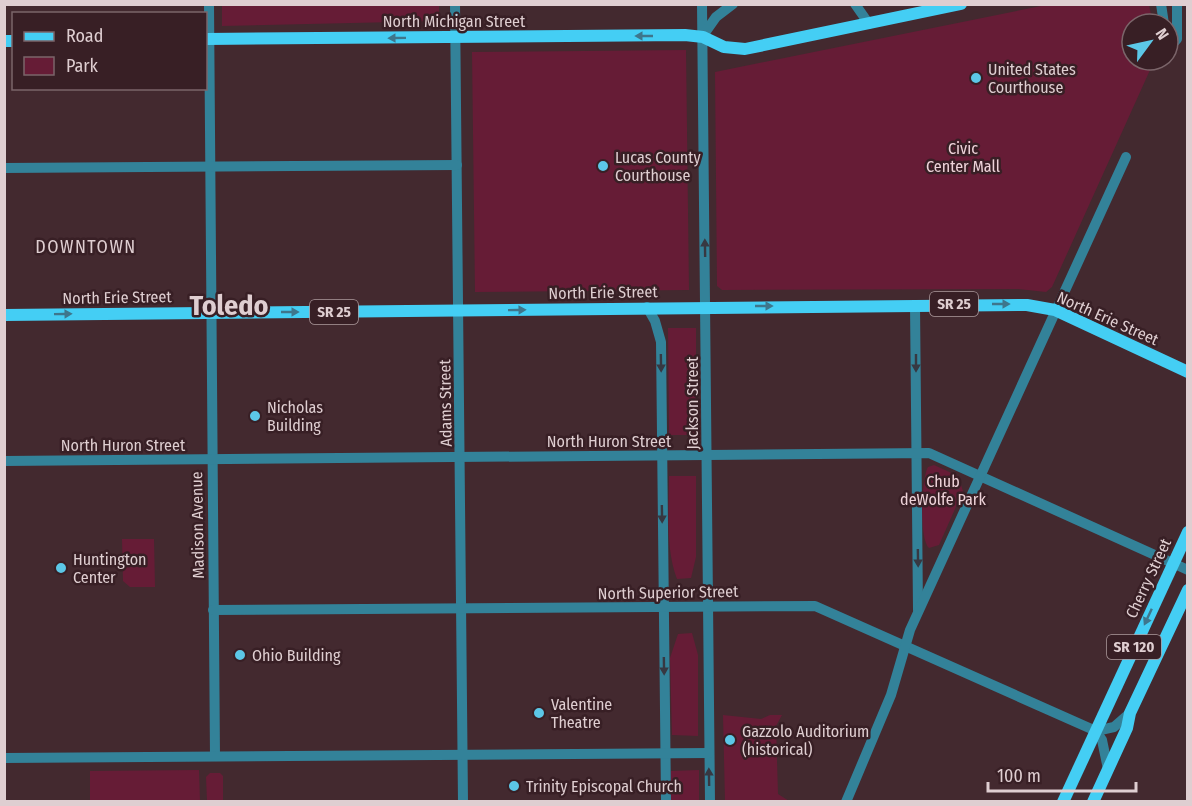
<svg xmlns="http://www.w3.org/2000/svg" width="1192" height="806" viewBox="0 0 1192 806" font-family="'Fira Sans Condensed',sans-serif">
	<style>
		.green { fill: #661c36 }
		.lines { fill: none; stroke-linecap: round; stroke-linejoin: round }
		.minor { stroke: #338299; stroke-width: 10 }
		.major { stroke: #44cef4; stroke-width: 12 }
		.oneway { fill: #3e768c }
		.oneway2 { fill: #373842 }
		.poi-dot { fill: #5cc7e7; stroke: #381f25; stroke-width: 2 }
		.labels { text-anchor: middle; stroke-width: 5; stroke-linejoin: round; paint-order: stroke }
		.shield { fill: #381f25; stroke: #ad9a9d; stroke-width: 1.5 }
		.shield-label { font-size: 15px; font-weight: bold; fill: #dfced1 }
		.street-label { font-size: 16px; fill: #dfced1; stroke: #381f25 }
		.poi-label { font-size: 16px; fill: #dfced1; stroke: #381f25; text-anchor: start }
		.park-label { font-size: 16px; fill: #eed3d9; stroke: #381f25 }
		.neighbourhood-label { font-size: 18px; letter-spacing: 1.5px; fill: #dfced1; stroke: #381f25 }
		.town-label { font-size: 28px; font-weight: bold; fill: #dfced1; stroke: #381f25 }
	</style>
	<rect width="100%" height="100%" fill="#43292f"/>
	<g class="green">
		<polygon points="1051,4 1149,5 1153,24 1132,24 1132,60 1152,60 1150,70 1052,287 1046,292 1018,289 722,290 717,286 715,72"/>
		<polygon points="222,5 439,5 439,21 222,26"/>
		<polygon points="686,50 689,290 475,292 472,52"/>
		<polygon points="668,328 696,328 696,435 669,435"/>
		<path d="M934,465L958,476L963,491L939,545L929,548C919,540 921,479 928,467Z"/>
		<path d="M669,476H696V557L691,578L677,579C665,547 669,509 669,476Z"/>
		<polygon points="122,539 154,539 155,587 130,587 123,581"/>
		<polygon points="692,633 698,655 698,736 672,735 670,658 678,634"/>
		<polygon points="723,715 761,719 770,715 782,715 776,726 778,794 789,801 725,801"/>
		<polygon points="199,770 200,801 90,801 90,771"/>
		<polygon points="699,770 699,801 671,801 671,771"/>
		<polygon points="210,773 220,773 223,776 223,801 207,801 206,777"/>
	</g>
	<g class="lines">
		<g class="minor">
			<polyline points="209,4 215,756"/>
			<polyline points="455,4 463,802"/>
			<polyline points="702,4 710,802"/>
			<polyline points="855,4 869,24"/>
			<polyline points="1161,4 1164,24"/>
			<polyline points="704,34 716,17 733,4"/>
			<polyline points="1168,43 1170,47 1177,39 1177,4"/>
			<polyline points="4,168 457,165"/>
			<polyline points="915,305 918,610"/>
			<polyline points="647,307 655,321 661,342 666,802"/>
			<polyline points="4,461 929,453 1188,570"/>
			<polyline points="213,610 815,606 1096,731 1114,727 1130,713"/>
			<polyline points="1096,731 1102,740 1108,769"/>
			<polyline points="4,758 709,753"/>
			<polyline points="846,802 891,695 910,630 1126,157"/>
		</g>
		<g class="major">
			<polyline points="206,39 685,35 703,37 724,47 745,49 961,4"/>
			<polyline points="4,41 14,41"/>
			<polyline points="4,315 1027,305 1055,310 1188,372"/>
			<polyline points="1063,802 1188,532"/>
			<polyline points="1093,802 1127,728 1130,713 1188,590"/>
		</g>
	</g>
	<defs><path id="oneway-solid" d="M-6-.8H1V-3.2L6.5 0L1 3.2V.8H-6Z" transform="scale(1.5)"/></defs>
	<g class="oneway">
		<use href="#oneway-solid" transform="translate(644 36) rotate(180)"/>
		<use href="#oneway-solid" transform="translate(397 38) rotate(179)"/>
		<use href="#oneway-solid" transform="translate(1001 304)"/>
		<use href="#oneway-solid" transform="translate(764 306)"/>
		<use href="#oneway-solid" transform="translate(517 310) rotate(-1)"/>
		<use href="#oneway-solid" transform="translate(290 312)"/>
		<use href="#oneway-solid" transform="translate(63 314) rotate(-1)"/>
		<use href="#oneway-solid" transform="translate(1148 617) rotate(115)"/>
	</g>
	<g class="oneway2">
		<use href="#oneway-solid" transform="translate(705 248) rotate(-91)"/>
		<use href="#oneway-solid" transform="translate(661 363) rotate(89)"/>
		<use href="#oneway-solid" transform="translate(916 363) rotate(90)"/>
		<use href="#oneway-solid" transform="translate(662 514) rotate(89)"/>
		<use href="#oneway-solid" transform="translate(918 558) rotate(89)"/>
		<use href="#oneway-solid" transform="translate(664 666) rotate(89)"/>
		<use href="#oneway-solid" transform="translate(709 777) rotate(-91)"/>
	</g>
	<g class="poi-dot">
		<circle cx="976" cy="78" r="6"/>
		<circle cx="603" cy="166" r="6"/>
		<circle cx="255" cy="416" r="6"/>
		<circle cx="61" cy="568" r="6"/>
		<circle cx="240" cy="655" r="6"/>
		<circle cx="539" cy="713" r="6"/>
		<circle cx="730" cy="740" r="6"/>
		<circle cx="514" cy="786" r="6"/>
	</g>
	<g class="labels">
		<g class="shield">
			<rect x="930" y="292" width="48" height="24" rx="4.5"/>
			<rect x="310" y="300" width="48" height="24" rx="4.5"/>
			<rect x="1107" y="635" width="54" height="24" rx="4.5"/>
		</g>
		<g class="shield-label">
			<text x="954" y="309">SR 25</text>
			<text x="334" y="317">SR 25</text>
			<text x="1134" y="652">SR 120</text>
		</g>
		<g class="street-label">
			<text x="454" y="27">North Michigan Street</text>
			<text transform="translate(603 292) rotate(-1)" y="6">North Erie Street</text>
			<text transform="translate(117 297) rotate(-1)" y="6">North Erie Street</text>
			<text transform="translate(1108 318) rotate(24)" y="6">North Erie Street</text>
			<text transform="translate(445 403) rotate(-91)" y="6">Adams Street</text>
			<text transform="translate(692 403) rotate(-90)" y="6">Jackson Street</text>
			<text x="609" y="447">North Huron Street</text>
			<text x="123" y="451">North Huron Street</text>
			<text transform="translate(197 525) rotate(-91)" y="6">Madison Avenue</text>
			<text transform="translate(1148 578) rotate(-65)" y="6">Cherry Street</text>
			<text transform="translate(668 592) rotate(-1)" y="6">North Superior Street</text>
		</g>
		<g class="poi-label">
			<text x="988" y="75">United States<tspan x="988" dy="18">Courthouse</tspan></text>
			<text x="615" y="163">Lucas County<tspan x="615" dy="18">Courthouse</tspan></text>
			<text x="267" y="413">Nicholas<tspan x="267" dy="18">Building</tspan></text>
			<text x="73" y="565">Huntington<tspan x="73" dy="18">Center</tspan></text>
			<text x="252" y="661">Ohio Building</text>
			<text x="551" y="710">Valentine<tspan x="551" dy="18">Theatre</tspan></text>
			<text x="742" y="737">Gazzolo Auditorium<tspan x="742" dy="18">(historical)</tspan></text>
			<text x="526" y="792">Trinity Episcopal Church</text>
		</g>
		<g class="park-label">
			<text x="963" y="154">Civic<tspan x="963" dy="18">Center Mall</tspan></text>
			<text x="943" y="487">Chub<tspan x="943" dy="18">deWolfe Park</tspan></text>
		</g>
		<g class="neighbourhood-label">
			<text x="86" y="253">DOWNTOWN</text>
		</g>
		<g class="town-label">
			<text x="229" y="315">Toledo</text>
		</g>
	</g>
	<rect width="1192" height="806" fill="none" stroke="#dfced1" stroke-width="12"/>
	<rect x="12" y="12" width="195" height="78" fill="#381f25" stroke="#7b656a" stroke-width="1.5"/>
	<rect x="24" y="32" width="30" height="9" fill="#44cef4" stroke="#7b656a" stroke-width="1.5"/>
	<text x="66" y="42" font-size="18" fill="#dfced1">Road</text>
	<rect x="24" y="57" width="30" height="18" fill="#661c36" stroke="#7b656a" stroke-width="1.5"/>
	<text x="66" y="72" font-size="18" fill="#dfced1">Park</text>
	<g transform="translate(1150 42) rotate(57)"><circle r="28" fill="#381f25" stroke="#7b656a" stroke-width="1.5"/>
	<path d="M0-4.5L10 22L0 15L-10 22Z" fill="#5cc7e7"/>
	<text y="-9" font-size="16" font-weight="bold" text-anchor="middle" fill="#dfced1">N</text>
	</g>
	<path d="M988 782v9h148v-9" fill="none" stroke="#dfced1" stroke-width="3"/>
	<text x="997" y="782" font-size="18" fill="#dfced1" stroke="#381f25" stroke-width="4.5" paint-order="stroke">100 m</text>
</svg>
